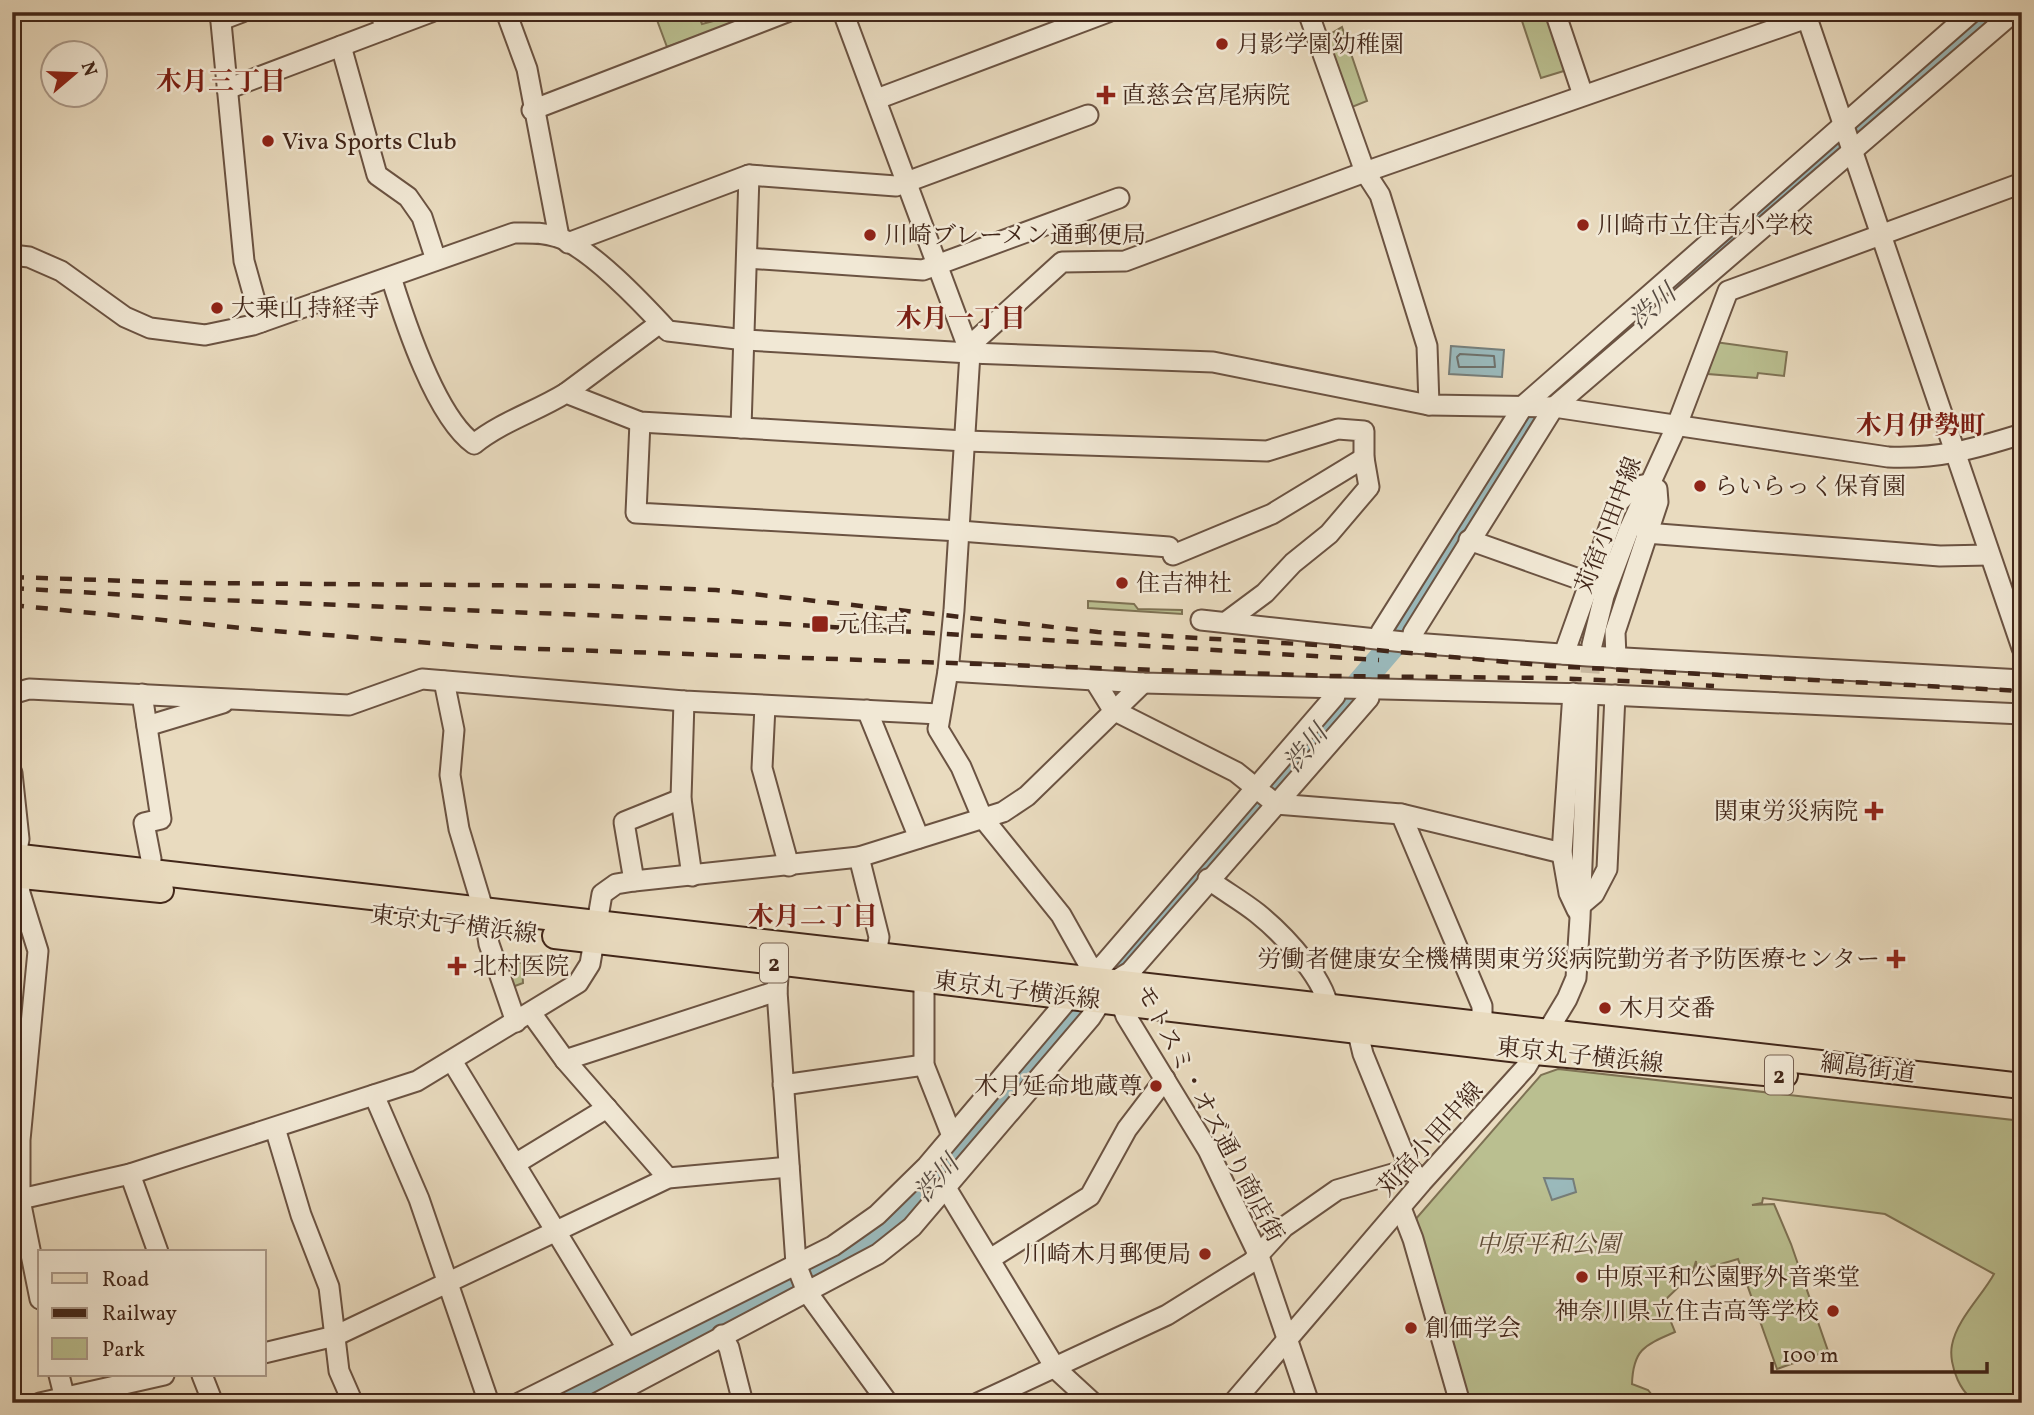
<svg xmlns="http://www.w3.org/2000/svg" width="2034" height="1415" viewBox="0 0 2034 1415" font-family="Vollkorn,'Noto Serif JP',serif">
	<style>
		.green { fill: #babf90; stroke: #7e7254; stroke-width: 2 }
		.water { fill: #9ab9bb; stroke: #767e7a; stroke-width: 2 }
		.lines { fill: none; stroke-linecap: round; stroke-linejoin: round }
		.shore { stroke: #6e706a; stroke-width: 2 }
		.river { stroke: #9ab9bb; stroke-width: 26 }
		.minor-tunnel { stroke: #c7b79e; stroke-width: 19; stroke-dasharray: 19 10; stroke-linecap: butt }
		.minor-casing { stroke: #6b5342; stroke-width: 23 }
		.major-casing { stroke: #412619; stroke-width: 28 }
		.minor { stroke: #f1e8d5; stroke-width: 19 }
		.major { stroke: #e9dbbf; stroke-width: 24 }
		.rail { stroke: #412619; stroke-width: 4.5; stroke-dasharray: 12 12; stroke-linecap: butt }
		.poi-dot { fill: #8f2418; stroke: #f1e8d5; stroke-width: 2.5 }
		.labels { text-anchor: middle; stroke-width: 5; stroke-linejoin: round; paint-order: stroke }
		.shield { fill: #f1e8d5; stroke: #766051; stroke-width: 2 }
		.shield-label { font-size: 23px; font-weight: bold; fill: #412619 }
		.poi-label { font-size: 24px; fill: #412619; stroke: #f1e8d5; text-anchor: start }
		.street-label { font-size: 24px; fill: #412619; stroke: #f1e8d5 }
		.park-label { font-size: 24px; font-style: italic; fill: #5f4c37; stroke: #f1e8d5 }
		.neighbourhood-label { font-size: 26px; font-weight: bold; fill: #7a1f14; stroke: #f1e8d5 }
		.water-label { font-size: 26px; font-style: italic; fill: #574b42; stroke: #f1e8d5 }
	</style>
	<rect width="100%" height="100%" fill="#e9dbbf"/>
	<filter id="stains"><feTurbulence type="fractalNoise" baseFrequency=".00286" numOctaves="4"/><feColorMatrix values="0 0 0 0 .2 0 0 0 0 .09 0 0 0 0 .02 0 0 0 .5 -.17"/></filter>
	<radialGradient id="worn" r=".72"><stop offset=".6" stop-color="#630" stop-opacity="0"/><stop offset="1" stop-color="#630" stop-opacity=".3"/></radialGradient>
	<g class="green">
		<polygon points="654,12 697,12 702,24 747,12 752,12 754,16 667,47"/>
		<polygon points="1519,12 1548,12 1567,70 1541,78"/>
		<polygon points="1342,27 1367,101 1352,107 1327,36"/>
		<polygon points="1715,342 1787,352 1784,376 1758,373 1757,378 1708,374"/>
		<polygon points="1088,601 1134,604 1138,609 1182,610 1182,614 1088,608"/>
		<polygon points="499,961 522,963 523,983 507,989"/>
		<path d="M1558,1069L2022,1121V1403C2009,1403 1995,1404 1983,1403C1961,1400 1948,1364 1952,1345C1957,1319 1982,1296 1994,1274L1885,1214L1763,1198L1762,1203L1752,1205L1774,1204L1791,1244L1828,1351L1777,1369L1738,1259L1697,1271L1696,1261L1692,1274L1663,1302L1675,1332C1645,1345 1633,1349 1632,1384L1648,1390L1656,1400L1648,1403H1469L1414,1221L1541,1075Z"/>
	</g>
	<g class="water">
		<polygon points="1451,346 1504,350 1502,377 1449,374"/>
		<polygon points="1544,1178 1573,1179 1576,1192 1552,1200"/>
	</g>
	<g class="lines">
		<polygon class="shore" points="1460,354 1494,356 1495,367 1459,367 1457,357"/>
		<g class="river">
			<polyline points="1652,305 1994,12"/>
			<polyline points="553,1403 596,1380 612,1379 703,1335 710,1323 761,1299 873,1238 921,1198 1391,647 1531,412 1552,392"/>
		</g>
		<polyline class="minor-tunnel" points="1588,702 1592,645"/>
		<defs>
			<g id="minor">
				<polyline points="220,12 244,261 261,322"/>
				<polyline points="380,12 386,29"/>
				<polyline points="506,12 527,69 559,237"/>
				<polyline points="843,12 970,353 954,610 948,671 938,729 961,767 982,817 1061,915 1093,972 1113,982 1126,1016 1208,1150 1259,1256 1309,1403"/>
				<polyline points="1308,12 1365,172 1380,195 1427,346 1429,405"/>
				<polyline points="1555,12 1583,95"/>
				<polyline points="1805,12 2022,648"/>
				<polyline points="221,20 242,12"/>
				<polyline points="341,46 377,175 408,197 422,217 436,260"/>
				<polyline points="227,89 431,12"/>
				<polyline points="877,99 1108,12"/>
				<polyline points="532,110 787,12"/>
				<polyline points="568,243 749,175 896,186 1088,115"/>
				<path d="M12,255L29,257L61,271L125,317L150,328L205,335L253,325L514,233C529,233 543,232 557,237C590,247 644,305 668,331L745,340L970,353L1213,362L1429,405L1554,407L1888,457C1939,459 1974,449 2022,434"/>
				<polyline points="747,258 923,270 1119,198"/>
				<path d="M391,277C405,322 436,417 474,444C503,421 535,412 566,393L640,422L965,441L1267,451L1338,429L1364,431V458L1369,487L1329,534L1293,563L1265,593L1226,622"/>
				<polyline points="970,353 976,340 1062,262 1125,261 1365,172 1807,18"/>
				<polyline points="566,393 660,323"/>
				<polyline points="640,422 636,513 960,531 1169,547"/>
				<polyline points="741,428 749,175"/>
				<polyline points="1646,533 1940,556 1989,555"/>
				<polyline points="1469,540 1590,583"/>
				<polyline points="1173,555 1272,514 1364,458"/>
				<polyline points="1201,620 1413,643 1588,656 2022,680"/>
				<polyline points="1380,639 1381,632 1524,405 1972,12"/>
				<polyline points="1413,643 1413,633 1554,407 2014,12"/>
				<polyline points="1592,645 1604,596 1628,532 1677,425 1728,291 2022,183"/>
				<polyline points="1564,654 1618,503 1633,487 1648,484 1657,489 1658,502 1615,632 1616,658"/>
				<polyline points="948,671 1143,683 1587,694 2022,714"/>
				<polyline points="444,681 454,730 450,775 459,829 484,912 489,944 516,1022"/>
				<polyline points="1095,681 1113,710 1236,772 1276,804 1401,814 1562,853"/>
				<polyline points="1573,693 1562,853 1569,893 1577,910"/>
				<polyline points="12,694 29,689 349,705 422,679 684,701 939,714"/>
				<polyline points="142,694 161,819 144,823 151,859 149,873"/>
				<polyline points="684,701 681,799 692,876"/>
				<polyline points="765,706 762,768 789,866"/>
				<polyline points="867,710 919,838"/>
				<polyline points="147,726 223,703"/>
				<polyline points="12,773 19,839 16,856 20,893 38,951 20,1140 20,1200 40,1299"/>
				<polyline points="1401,814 1482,1006 1482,1038"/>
				<polyline points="859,857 879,937 874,968"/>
				<path d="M1208,879C1224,891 1242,901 1257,913C1282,933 1334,986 1328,1018"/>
				<polyline points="634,881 624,822 681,799"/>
				<polyline points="1581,905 1594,894 1607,869 1615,695"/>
				<polyline points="780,949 777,991 796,1264 807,1292 888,1403"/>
				<polyline points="924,968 924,1065 952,1136"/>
				<polyline points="531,1013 565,1060 668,1178"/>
				<polyline points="1357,1029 1363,1054 1410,1169 1417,1176"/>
				<polyline points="565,1060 777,991"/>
				<polyline points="452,1061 627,1348"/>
				<polyline points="783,1085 924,1065"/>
				<polyline points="374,1095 419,1199 489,1403"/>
				<polyline points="275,1128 301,1215 329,1287 339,1371 353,1403"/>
				<polyline points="515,1164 607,1108"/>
				<polyline points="130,1174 158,1252"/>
				<polyline points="946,1188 1056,1369 1093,1403"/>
				<polyline points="12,1201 130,1174 417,1081 578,983 590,964 602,894 616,884 634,881 859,857 1003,812 1027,796 1143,683"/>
				<polyline points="1401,1208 1413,1239 1460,1403"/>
				<polyline points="990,1259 1090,1196 1127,1129 1165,1079"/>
				<polyline points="722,1335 729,1348 743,1403"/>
				<polyline points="264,1353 335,1336 668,1178 789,1167"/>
				<polyline points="59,1375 66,1403"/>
				<polyline points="202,1375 213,1403"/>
				<polyline points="40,1403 164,1375"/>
				<polyline points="519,1403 833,1246 877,1215 927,1166 1086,978 1104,964 1335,696 1336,689"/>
				<polyline points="597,1403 878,1254 912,1227 1091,1017 1113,982 1130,972 1369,698 1369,689"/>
				<polyline points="978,1403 1167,1315 1252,1262 1284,1227 1337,1190 1410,1169"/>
				<polyline points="1233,1403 1422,1182 1526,1067 1567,999 1576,978 1580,918 1588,702"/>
			</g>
			<g id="major">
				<polyline points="12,856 2022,1086"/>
				<polyline points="12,875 161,890"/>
				<polyline points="555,936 1535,1052 1785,1075"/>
			</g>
		</defs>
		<use href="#minor" class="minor-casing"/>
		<use href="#major" class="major-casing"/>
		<use href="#minor" class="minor"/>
		<use href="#major" class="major"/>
		<g class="rail">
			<polyline points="12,577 189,583 606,586 716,590 1098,632 1333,646 1550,666 2022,691"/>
			<polyline points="12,588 194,599 732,621 1379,660"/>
			<polyline points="12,605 262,630 483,647 1332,676 1550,678 1669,683"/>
			<polyline points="1658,683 1714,686"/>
		</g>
	</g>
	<g class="poi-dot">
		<circle cx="1222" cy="44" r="7"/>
		<path d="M1102.5 84.5h7v7h7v7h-7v7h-7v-7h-7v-7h7z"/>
		<circle cx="268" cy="141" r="7"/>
		<circle cx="1583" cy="225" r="7"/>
		<circle cx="870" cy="235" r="7"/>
		<circle cx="217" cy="308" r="7"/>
		<circle cx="1700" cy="486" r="7"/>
		<circle cx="1122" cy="583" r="7"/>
		<rect x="811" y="615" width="18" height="18" rx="3.5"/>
		<path d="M1870.5 800.5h7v7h7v7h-7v7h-7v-7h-7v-7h7z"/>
		<path d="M1892.5 948.5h7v7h7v7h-7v7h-7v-7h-7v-7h7z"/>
		<path d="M453.5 955.5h7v7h7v7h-7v7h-7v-7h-7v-7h7z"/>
		<circle cx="1605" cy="1008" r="7"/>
		<circle cx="1156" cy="1086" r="7"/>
		<circle cx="1205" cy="1254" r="7"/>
		<circle cx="1582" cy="1277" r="7"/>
		<circle cx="1833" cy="1311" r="7"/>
		<circle cx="1411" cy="1328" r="7"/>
	</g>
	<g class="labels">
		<g class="shield">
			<rect x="760" y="943.5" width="28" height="39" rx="5"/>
			<rect x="1765" y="1055.5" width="28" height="39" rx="5"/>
		</g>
		<g class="shield-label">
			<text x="774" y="971">2</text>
			<text x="1779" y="1083">2</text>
		</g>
		<g class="poi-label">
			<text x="1236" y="52">月影学園幼稚園</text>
			<text x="1122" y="103">直慈会宮尾病院</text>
			<text x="282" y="149">Viva Sports Club</text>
			<text x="1597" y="233">川崎市立住吉小学校</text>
			<text x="884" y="243">川崎ブレーメン通郵便局</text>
			<text x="231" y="316">大乗山 持経寺</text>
			<text x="1714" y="494">らいらっく保育園</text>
			<text x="1136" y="591">住吉神社</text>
			<text x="836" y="632">元住吉</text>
			<text x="1858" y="819" text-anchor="end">関東労災病院</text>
			<text x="1880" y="967" text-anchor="end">労働者健康安全機構関東労災病院勤労者予防医療センター</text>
			<text x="473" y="974">北村医院</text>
			<text x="1619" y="1016">木月交番</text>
			<text x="1142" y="1094" text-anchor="end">木月延命地蔵尊</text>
			<text x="1191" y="1262" text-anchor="end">川崎木月郵便局</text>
			<text x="1596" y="1285">中原平和公園野外音楽堂</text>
			<text x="1819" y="1319" text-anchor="end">神奈川県立住吉高等学校</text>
			<text x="1425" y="1336">創価学会</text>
		</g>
		<g class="street-label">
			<text transform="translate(1608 525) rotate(-69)" y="8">苅宿小田中線</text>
			<text transform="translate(454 924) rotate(7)" y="8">東京丸子横浜線</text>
			<text transform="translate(1017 990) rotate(7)" y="8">東京丸子横浜線</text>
			<text transform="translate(1580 1055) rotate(6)" y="8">東京丸子横浜線</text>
			<text transform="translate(1868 1068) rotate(7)" y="8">綱島街道</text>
			<text transform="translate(1210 1113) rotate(62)" y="8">モトスミ・オズ通り商店街</text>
			<text transform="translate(1430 1139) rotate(-48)" y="8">苅宿小田中線</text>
		</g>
		<g class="park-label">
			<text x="1548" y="1252">中原平和公園</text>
		</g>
		<g class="neighbourhood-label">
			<text x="221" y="90">木月三丁目</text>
			<text x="961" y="327">木月一丁目</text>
			<text x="1921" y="434">木月伊勢町</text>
			<text x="813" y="925">木月二丁目</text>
		</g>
		<g class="water-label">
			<text transform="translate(1652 306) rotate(-41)" y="9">渋川</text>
			<text transform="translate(1305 748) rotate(-50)" y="9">渋川</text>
			<text transform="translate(936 1178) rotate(-48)" y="9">渋川</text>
		</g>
	</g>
	<rect width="2034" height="1415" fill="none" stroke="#e9dbbf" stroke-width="42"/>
	<rect x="14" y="14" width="2006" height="1387" fill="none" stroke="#412619" stroke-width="3.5"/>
	<rect x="21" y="21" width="1992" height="1373" fill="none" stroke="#412619" stroke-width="2"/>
	<rect x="38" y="1250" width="228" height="126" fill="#f1e8d5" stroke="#ab9a8a" stroke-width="2"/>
	<rect x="52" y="1273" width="35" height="10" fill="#e9dbbf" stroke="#ab9a8a" stroke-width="2"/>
	<text x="102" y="1286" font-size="21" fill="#412619">Road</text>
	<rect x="52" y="1308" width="35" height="10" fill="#412619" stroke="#ab9a8a" stroke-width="2"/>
	<text x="102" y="1320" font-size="21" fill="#412619">Railway</text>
	<rect x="52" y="1338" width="35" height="21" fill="#babf90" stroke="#ab9a8a" stroke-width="2"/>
	<text x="102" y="1356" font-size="21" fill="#412619">Park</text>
	<g transform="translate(74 74) rotate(71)"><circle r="33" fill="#f1e8d5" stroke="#ab9a8a" stroke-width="2"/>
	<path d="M0-5L12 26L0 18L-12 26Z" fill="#8f2418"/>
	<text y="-10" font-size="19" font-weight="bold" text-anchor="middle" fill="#412619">N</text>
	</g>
	<path d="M1772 1362v10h215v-10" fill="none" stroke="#412619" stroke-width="3.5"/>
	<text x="1782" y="1362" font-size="21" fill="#412619" stroke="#f1e8d5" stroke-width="5" paint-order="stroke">100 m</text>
	<rect width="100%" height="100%" filter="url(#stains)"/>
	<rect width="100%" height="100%" fill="url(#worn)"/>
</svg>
